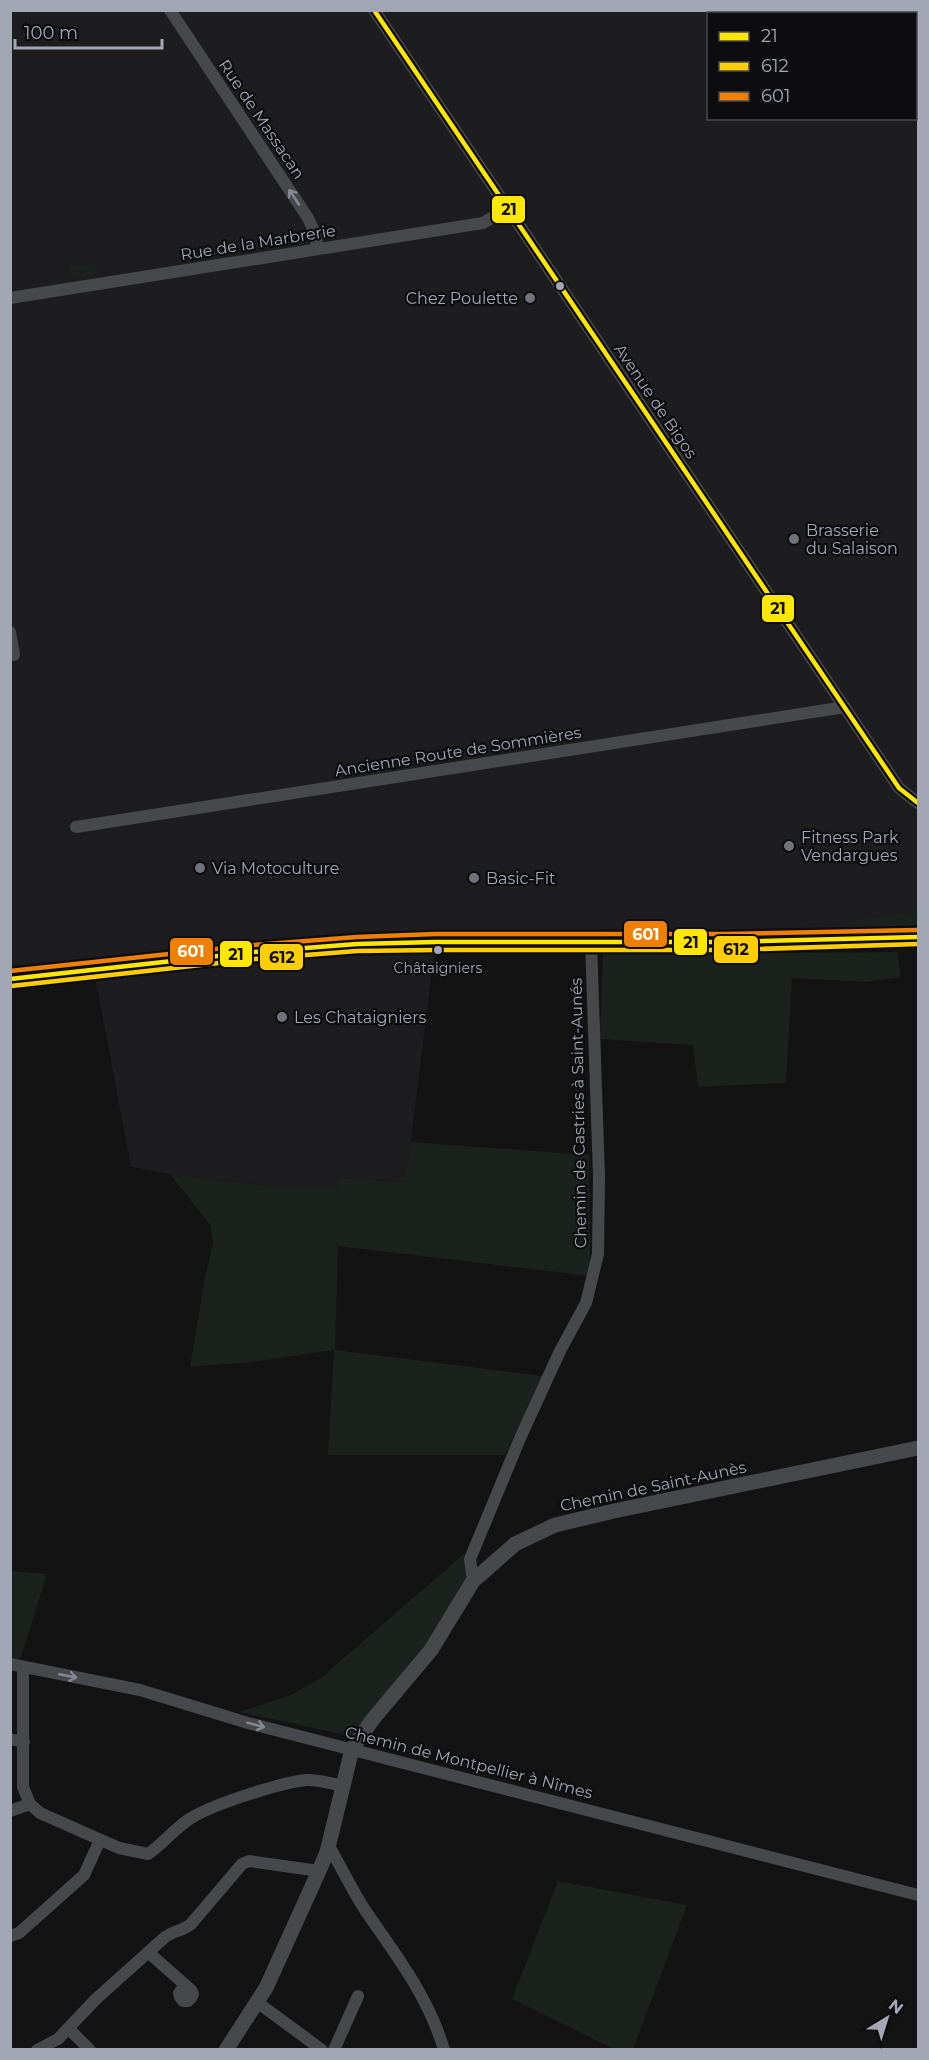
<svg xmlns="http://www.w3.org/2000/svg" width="929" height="2060" viewBox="0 0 929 2060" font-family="Montserrat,sans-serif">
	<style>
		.built { fill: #1d1d1f; fill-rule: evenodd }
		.green { fill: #1b221d }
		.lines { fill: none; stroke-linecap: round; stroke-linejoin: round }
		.minor { stroke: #47484c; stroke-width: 12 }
		.tertiary { stroke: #47484c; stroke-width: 15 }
		.primary { stroke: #494a4e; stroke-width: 18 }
		.bus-1-casing { stroke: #0d0d0f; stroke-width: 9 }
		.bus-2-casing { stroke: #0d0d0f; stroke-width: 9 }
		.bus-3-casing { stroke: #0d0d0f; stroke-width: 9 }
		.bus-1 { stroke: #ffe700; stroke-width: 4.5 }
		.bus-2 { stroke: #ffce05; stroke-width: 4.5 }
		.bus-3 { stroke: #ee7f00; stroke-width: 4.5 }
		.oneway { stroke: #878a96 }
		.bus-dot { fill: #a3a7b5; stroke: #0d0d0f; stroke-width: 2 }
		.poi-dot { fill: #71737c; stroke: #0d0d0f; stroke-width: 2 }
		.labels { text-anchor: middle; stroke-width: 4.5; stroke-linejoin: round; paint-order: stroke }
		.bus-label { font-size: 14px; fill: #a3a7b5; stroke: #0d0d0f }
		.street-label { font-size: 16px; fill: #a3a7b5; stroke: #0d0d0f }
		.poi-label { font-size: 16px; fill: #a3a7b5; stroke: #0d0d0f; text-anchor: start }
		.line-badge { stroke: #0d0d0f; stroke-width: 2 }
		.badge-label { font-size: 16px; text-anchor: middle; font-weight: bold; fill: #fff }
		.pale-badge-label { font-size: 16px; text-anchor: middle; font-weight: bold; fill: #111 }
	</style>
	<rect width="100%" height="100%" fill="#131313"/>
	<path class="built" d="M10,11H918V930H758L436,936L406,1182L340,1178V1187L287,1188L170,1174L131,1167L97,987L90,958L11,968ZM708,14H916V118H708Z"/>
	<g class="green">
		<polygon points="95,264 97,274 71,277 69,267"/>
		<polygon points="918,911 918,925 850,928 851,921"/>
		<polygon points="897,952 901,977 866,982 792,978 786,1083 698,1087 693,1045 600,1039 603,954"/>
		<polygon points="411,1142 589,1155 590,1276 338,1246 335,1350 542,1376 505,1455 328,1455 334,1350 251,1362 190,1367 204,1282 213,1243 211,1226 170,1174 287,1188 340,1187 340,1178 405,1182"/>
		<polygon points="465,1553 466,1579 427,1644 351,1736 239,1712 291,1695 321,1678"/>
		<polygon points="10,1571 47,1574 20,1660 11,1658"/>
		<polygon points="558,1881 687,1905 633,2049 613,2049 512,1999"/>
	</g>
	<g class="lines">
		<g class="minor">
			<polyline points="170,10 308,218 316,236 317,249"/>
			<polyline points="374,10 899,788 918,803"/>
			<polyline points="10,298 483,223 507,209"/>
			<polyline points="10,632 14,655"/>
			<polyline points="76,827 845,707"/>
			<polyline points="473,1581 470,1559 521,1436 560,1351 586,1303 598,1254 599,1176 591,942"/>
			<polyline points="10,1664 140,1690 248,1723 918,1895"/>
			<path d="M23,1667V1787L30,1804L40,1813L119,1848L148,1854C163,1844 176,1827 191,1818C214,1804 279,1783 306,1780C318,1779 332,1784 343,1786"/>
			<polyline points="10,1739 24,1742"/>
			<polyline points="10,1811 30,1804"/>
			<path d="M329,1846C341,1867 352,1890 365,1910C395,1954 429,1997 444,2050"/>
			<polyline points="10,1936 19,1933 84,1875 100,1840"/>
			<polyline points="149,1953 191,1990 193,1994 191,1998 188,2001 183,2001 180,1997 179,1993 182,1989 186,1988"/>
			<polyline points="257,2002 322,2050"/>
			<polyline points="69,2029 90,2050"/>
			<path d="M37,2050L58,2039L96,1999L164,1938C172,1931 181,1932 191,1924L242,1864L249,1861L319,1871"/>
			<polyline points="334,2050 358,1996"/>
		</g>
		<polyline class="tertiary" points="226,2050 266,1988 319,1871 327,1852 352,1749 373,1719 431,1650 473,1581 515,1544 555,1525 614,1511 918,1448"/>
		<path class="primary" d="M10,979C152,964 293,945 435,942L918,939"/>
		<defs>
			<g id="bus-1">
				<polyline points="374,10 899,788 918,803"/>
				<polyline points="10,979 254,952 357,944 435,942 726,942 918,937"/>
			</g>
			<polyline id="bus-2" points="11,986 255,959 357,951 435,950 726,950 918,944"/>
			<polyline id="bus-3" points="10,971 253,945 357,937 435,934 726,934 918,930"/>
		</defs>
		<use href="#bus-1" class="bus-1-casing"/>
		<use href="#bus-2" class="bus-2-casing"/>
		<use href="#bus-3" class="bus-3-casing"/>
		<use href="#bus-1" class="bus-1"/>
		<use href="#bus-2" class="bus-2"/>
		<use href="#bus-3" class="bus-3"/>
	</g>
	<defs><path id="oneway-shaft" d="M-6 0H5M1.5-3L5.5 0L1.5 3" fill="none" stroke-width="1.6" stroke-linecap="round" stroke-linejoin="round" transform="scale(1.5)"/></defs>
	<g class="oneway">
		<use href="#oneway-shaft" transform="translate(294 197) rotate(-124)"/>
		<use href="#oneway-shaft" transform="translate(68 1676) rotate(11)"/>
		<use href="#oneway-shaft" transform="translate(256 1725) rotate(15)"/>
	</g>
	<g class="bus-dot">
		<circle cx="560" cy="286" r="5"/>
		<circle cx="438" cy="950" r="5"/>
	</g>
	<g class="poi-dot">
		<circle cx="530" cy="298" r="6"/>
		<circle cx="794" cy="539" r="6"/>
		<circle cx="789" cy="846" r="6"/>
		<circle cx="200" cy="868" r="6"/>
		<circle cx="474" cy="878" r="6"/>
		<circle cx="282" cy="1017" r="6"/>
	</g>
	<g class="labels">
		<g class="bus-label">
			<text x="438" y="973">Châtaigniers</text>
		</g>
		<g class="street-label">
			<text transform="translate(262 119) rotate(56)" y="6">Rue de Massacan</text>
			<text transform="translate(258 242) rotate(-9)" y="6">Rue de la Marbrerie</text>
			<text transform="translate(656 401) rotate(56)" y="6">Avenue de Bigos</text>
			<text transform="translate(458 751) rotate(-9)" y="6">Ancienne Route de Sommières</text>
			<text transform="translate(578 1113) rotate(-91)" y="6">Chemin de Castries à Saint-Aunés</text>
			<text transform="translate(653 1486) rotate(-12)" y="6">Chemin de Saint-Aunès</text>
			<text transform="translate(469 1762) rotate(14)" y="6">Chemin de Montpellier à Nîmes</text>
		</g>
		<g class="poi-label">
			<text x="518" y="304" text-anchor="end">Chez Poulette</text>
			<text x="806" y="536">Brasserie<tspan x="806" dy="18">du Salaison</tspan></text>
			<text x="801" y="843">Fitness Park<tspan x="801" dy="18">Vendargues</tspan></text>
			<text x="212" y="874">Via Motoculture</text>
			<text x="486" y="884">Basic-Fit</text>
			<text x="294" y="1023">Les Chataigniers</text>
		</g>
	</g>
	<g class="line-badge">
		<rect x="491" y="195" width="35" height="29" rx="6" fill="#ffe700"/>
		<rect x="761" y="594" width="34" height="29" rx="6" fill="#ffe700"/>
		<rect x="623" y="920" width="45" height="28" rx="6" fill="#ee7f00"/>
		<rect x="673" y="928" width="35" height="28" rx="6" fill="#ffe700"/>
		<rect x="713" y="935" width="46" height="29" rx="6" fill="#ffce05"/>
		<rect x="169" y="937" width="45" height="29" rx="6" fill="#ee7f00"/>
		<rect x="219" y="940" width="34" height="28" rx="6" fill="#ffe700"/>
		<rect x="259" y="943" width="45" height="28" rx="6" fill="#ffce05"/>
	</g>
	<g class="badge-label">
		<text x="646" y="940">601</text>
		<text x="191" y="957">601</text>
	</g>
	<g class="pale-badge-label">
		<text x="509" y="215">21</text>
		<text x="778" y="614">21</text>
		<text x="691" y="948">21</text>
		<text x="736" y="955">612</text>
		<text x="236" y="960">21</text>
		<text x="282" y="963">612</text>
	</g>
	<rect width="929" height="2060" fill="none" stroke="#a3a7b5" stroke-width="24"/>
	<rect x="707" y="12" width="210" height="108" fill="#0d0d0f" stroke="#494b51" stroke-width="1.5"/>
	<rect x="719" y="32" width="30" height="9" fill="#ffe700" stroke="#494b51" stroke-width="1.5"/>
	<text x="761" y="42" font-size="18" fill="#a3a7b5">21</text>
	<rect x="719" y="62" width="30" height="9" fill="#ffce05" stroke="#494b51" stroke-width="1.5"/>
	<text x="761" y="72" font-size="18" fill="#a3a7b5">612</text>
	<rect x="719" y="92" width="30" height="9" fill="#ee7f00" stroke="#494b51" stroke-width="1.5"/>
	<text x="761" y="102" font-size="18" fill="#a3a7b5">601</text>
	<g transform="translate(887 2018) rotate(38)" stroke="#0d0d0f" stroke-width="4.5" paint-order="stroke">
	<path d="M0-4.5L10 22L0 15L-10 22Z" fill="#a3a7b5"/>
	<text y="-9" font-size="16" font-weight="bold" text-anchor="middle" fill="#a3a7b5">N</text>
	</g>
	<path d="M15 39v9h147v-9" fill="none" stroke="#a3a7b5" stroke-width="3"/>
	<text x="24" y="39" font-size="18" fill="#a3a7b5" stroke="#0d0d0f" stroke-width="4.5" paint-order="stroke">100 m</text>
</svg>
